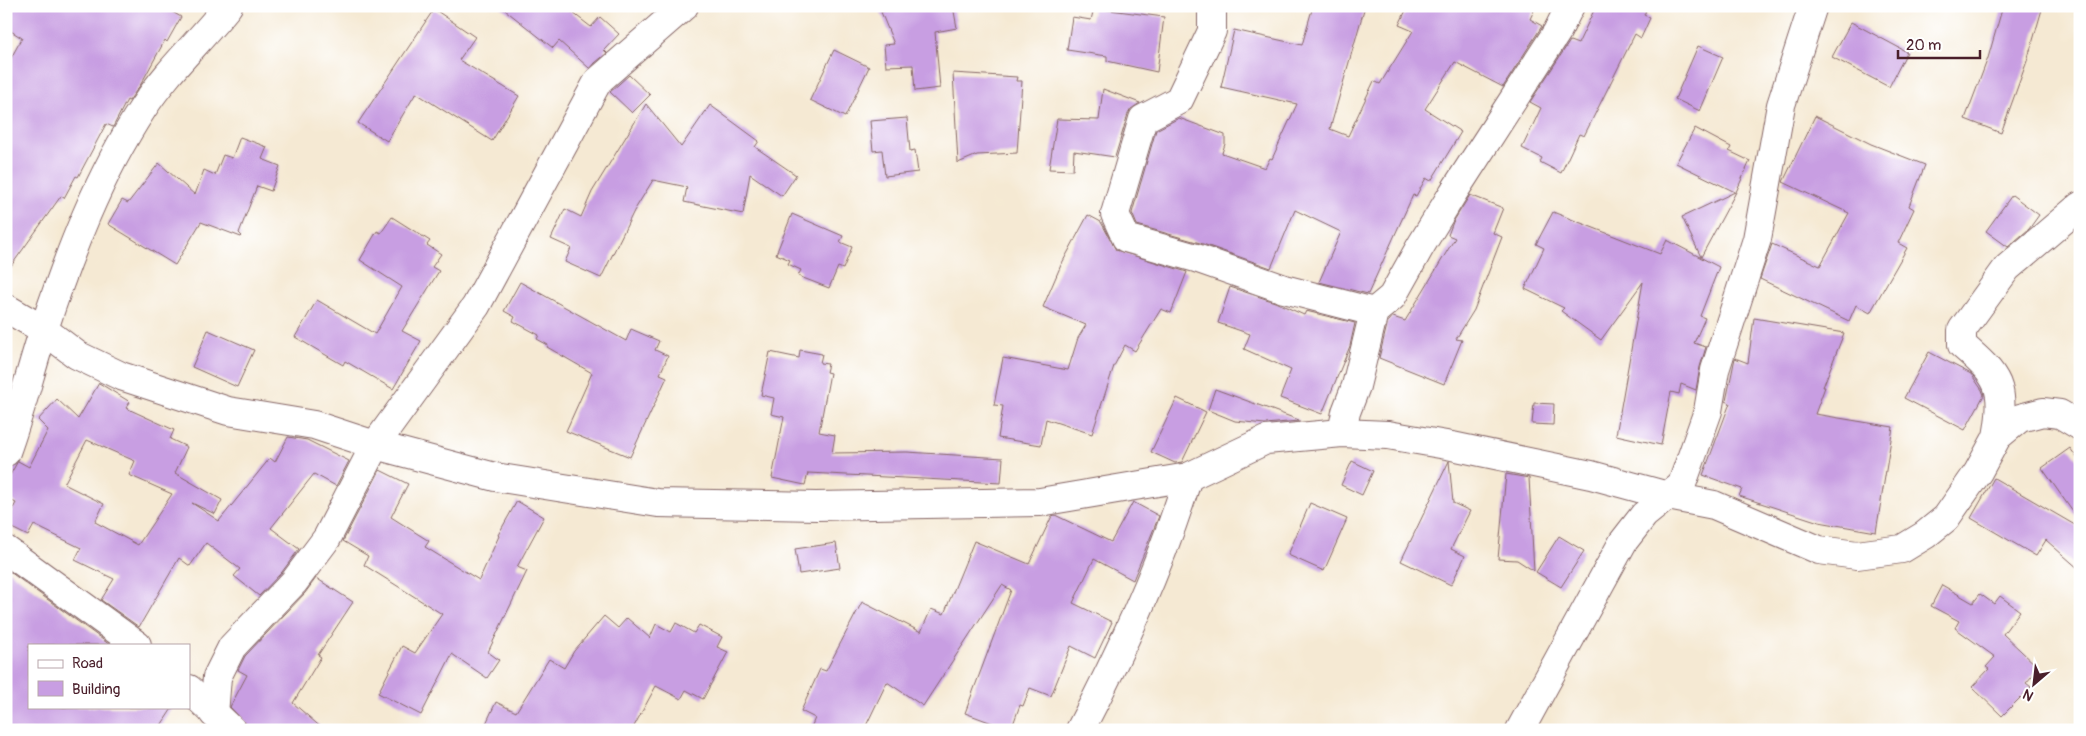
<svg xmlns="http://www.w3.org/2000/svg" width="2086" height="736" viewBox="0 0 2086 736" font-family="Pangolin,sans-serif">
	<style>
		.building { fill: #c89ee2; fill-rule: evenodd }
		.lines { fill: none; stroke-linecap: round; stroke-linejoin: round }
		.minor-casing { stroke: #866666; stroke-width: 30 }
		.minor { stroke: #fff; stroke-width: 28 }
	</style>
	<rect width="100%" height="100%" fill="#fff"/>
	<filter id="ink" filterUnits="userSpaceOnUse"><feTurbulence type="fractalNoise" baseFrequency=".02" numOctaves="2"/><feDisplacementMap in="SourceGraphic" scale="10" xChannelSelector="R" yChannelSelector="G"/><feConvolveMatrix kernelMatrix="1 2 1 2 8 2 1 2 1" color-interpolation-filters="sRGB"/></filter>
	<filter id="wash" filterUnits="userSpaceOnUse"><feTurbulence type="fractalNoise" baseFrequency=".0096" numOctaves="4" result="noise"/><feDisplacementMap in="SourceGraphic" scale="20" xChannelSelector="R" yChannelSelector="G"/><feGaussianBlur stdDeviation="1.12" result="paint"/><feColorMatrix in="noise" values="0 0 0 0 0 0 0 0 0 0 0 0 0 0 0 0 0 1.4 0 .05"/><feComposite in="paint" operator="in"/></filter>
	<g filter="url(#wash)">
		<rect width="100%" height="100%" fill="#f5e9d3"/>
		<g id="blocks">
			<g class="building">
				<polygon points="6,6 162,6 181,17 167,42 165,40 141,84 129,101 127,100 113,127 106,124 78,177 76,176 64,198 61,196 6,273 6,67 22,38 6,28"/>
				<polygon points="500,6 564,6 591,27 600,17 619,34 604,50 607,53 589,68 559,41 553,48"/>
				<polygon points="897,6 953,6 957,28 935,32 940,88 915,91 913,65 886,66 884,45 894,44 881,12"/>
				<polygon points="1313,6 1365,6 1330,129 1348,136 1374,81 1380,84 1413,31 1399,25 1408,6 1536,6 1530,19 1542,26 1503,87 1455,62 1425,109 1461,132 1431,181 1426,178 1416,196 1413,195 1368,294 1319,282 1341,232 1295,210 1271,268 1200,243 1137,225 1132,213 1156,130 1179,118 1225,135 1225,144 1222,153 1265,168 1270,158 1272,159 1297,104 1221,87 1234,30 1302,45"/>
				<polygon points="1596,6 1648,6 1644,15 1650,18 1641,38 1635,34 1584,136 1579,134 1561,173 1540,162 1542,158 1522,148 1541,108 1530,102 1570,41 1578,44"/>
				<polygon points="2003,6 2043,6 2027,61 2001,133 1965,119 1988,58"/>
				<polygon points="1094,8 1164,17 1157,72 1107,61 1107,56 1067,50 1072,17 1091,20"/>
				<polygon points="434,9 475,37 459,60 519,96 492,141 416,93 387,141 358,123"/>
				<polygon points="1851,22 1907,52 1889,87 1832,57"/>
				<polygon points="1698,46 1723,57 1700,111 1675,99"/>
				<polygon points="834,50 869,67 845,117 810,100"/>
				<polygon points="953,73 1017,77 1016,81 1022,81 1017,153 977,155 958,163"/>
				<polygon points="629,75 650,95 632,113 610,92"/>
				<polygon points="1103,89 1140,103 1131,109 1128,114 1115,157 1074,151 1073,170 1049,169 1057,119 1099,120"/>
				<polygon points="646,104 681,147 710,105 759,141 755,147 796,175 782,196 750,174 743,214 684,202 687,187 653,180 634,211 601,278 565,262 571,248 551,239 565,209 581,217 592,192"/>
				<polygon points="1815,116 1871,144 1925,165 1909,206 1914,209 1898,243 1907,248 1870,313 1856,305 1849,321 1760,279 1772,244 1820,266 1849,213 1783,182"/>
				<polygon points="907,118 910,151 915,150 918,172 885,176 882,150 873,151 870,121"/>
				<polygon points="1695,128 1731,147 1729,151 1750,161 1736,192 1701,257 1682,217 1735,192 1676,163"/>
				<polygon points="240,137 267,147 262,159 280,166 271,191 257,186 239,233 242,236 241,237 201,222 175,265 108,224 122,200 128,203 159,163 195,195 204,170 215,175 223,155 232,158"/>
				<polygon points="1470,195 1503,208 1493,233 1502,237 1474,310 1456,339 1462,340 1444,384 1379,358 1388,321 1393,317 1405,321 1455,238 1448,235 1453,222"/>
				<polygon points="2012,195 2039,215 2029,229 2008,247 1986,231"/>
				<polygon points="1553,212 1660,254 1667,240 1719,267 1700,316 1705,318 1694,343 1706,347 1700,367 1696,390 1681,384 1679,394 1671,392 1661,445 1616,435 1643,282 1601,340 1561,311 1564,308 1525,289 1544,248 1536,244"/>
				<polygon points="792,214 843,236 840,242 852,247 843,269 838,267 829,288 798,276 801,270 788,264 790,260 776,254"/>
				<polygon points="1088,215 1101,222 1116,250 1187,272 1171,313 1161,309 1135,351 1125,345 1114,366 1092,434 1046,419 1041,445 998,438 1003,406 994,405 1003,358 1068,370 1078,338 1086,325 1043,307 1061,265"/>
				<polygon points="392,217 430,241 427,245 441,254 432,267 439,271 402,331 421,341 393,389 345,361 343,365 295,337 317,300 375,334 402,287 360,260 377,231 381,233"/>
				<polygon points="520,282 626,341 631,329 659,341 655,350 668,356 660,374 667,377 630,457 566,431 592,373 547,347 548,345 537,339 539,335 513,321 515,317 504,311"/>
				<polygon points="1230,287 1275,302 1304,315 1306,311 1355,323 1350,346 1322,414 1280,398 1291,370 1244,349 1250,334 1218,323"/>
				<polygon points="1754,318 1844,333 1823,387 1825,387 1815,414 1893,427 1876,532 1819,522 1739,496 1742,489 1703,475 1730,403 1726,401 1735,358 1748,363"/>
				<polygon points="208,330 254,350 237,387 192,367"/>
				<polygon points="800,350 822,354 820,363 828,364 826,372 830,373 819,432 835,435 832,453 907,452 1003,458 1001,483 808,473 805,485 772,478 784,417 771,414 774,398 761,395 770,352 799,358"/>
				<polygon points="1929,352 1971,374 1982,390 1984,395 1965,430 1904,398"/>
				<path d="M99,383L130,402L126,408L174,430L170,439L187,447L175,473L222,500L215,514L192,503L219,521L270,458L275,462L288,437L307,440L349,461L336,486L314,474L271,528L299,549L282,572L259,596L234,576L240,569L206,543L190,566L179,558L139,627L101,600L114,579L75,560L81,548L34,525L28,536L6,525V521L16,503L6,498V482L18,461L29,467L48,430L38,420L57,399L78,419ZM87,440L135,461L129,475L172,494L138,545L95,522L104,504L64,484Z"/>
				<polygon points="1215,389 1299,420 1299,421 1265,424 1235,421 1208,410"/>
				<polygon points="1177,398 1206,412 1182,462 1175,463 1151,452"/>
				<polygon points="1534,403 1554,404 1553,425 1532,424"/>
				<polygon points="2070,448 2080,462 2080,522 2042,468"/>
				<polygon points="1352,461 1373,471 1362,495 1341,485"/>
				<polygon points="1449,461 1453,503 1470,511 1451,549 1465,556 1451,585 1401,561"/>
				<polygon points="380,470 408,484 391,517 429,541 425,547 479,580 499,536 498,535 517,501 544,517 517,567 527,571 488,652 499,660 487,678 452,654 421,715 378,693 402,646 415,653 442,614 364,565 368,556 343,541"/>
				<polygon points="1506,474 1529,478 1534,571 1517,560 1498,559"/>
				<polygon points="1994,478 2080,528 2080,570 2046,540 2036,556 1971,518"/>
				<polygon points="1133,502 1159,516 1133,580 1094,559 1073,603 1112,622 1095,658 1071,646 1051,696 1030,688 1023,706 1020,705 1011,730 965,713 1011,590 1002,585 923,706 887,682 864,730 810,730 815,718 801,711 820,669 826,671 862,602 921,632 931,609 944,614 974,541 1029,564 1052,516 1055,515 1111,542"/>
				<polygon points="1310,503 1347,519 1324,571 1288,555"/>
				<polygon points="1559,536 1584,551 1561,587 1536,572"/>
				<polygon points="836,543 840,568 799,574 795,549"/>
				<polygon points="6,569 110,645 29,645 29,707 173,707 158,730 6,730"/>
				<polygon points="316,578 353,602 318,655 321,657 293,703 324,730 252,730 230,707 247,675 238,670 245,656 305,593"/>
				<polygon points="1942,585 1973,603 1980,594 1994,604 2000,596 2020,611 2003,634 2039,668 2026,683 2031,687 2002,716 1972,687 1989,669 1986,667 1995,657 1955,628 1959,621 1931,606"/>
				<polygon points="604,616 618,628 627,618 650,638 656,624 671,632 676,623 694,633 699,625 722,637 717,647 728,652 703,699 686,690 681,699 656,686 632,730 483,730 496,702 516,712 549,659 564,668 574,651"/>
			</g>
		</g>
	</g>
	<g filter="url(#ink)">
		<use href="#blocks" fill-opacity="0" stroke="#866666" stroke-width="1"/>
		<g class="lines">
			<defs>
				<g id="minor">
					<polyline points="1212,6 1212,31 1179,100 1143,119 1115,214 1126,238 1196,258 1284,289 1374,312"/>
					<polyline points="6,308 44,330 77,355 121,376 228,411 314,425 375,445 495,477 658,503 816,506 1040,502 1188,477 1266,440 1342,433 1388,435 1452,446 1591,475 1668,496 1714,505 1819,550 1857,555 1902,549 1925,535 1946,518 1978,472 1997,437 2020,418 2043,412 2060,414 2080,426"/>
					<polyline points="1342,433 1346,412 1356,386 1374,312 1392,297 1420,247 1453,193 1557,32 1570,6"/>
					<path d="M1997,437C2006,386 1999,377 1962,345V330L2007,268L2080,206"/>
					<path d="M6,452C21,411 31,369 44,329C69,253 99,175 143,108C167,71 200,41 228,6"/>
					<polyline points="6,550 137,645"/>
					<polyline points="189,689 232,730"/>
					<polyline points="214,714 217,677 232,647 294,582 327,538 375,445 476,306 598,81 684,6"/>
					<path d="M1080,730C1123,648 1161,565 1188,477"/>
					<polyline points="1520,730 1623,542 1644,515 1682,484 1708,411 1715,370 1757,239 1781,105 1813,6"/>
				</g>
			</defs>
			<use href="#minor" class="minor-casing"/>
			<use href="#minor" class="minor"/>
		</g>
	</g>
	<rect width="2086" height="736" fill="none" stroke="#fff" stroke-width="25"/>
	<rect x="28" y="644" width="162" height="65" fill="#ffffff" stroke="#b7a5aa"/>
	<rect x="38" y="660" width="25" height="8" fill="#ffffff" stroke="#b7a5aa"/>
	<text x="72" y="668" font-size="15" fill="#4a1f2b">Road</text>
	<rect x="38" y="681" width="25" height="15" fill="#c89ee2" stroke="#b7a5aa"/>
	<text x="72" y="694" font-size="15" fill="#4a1f2b">Building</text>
	<g transform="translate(2034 684) rotate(208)" stroke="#ffffff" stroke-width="4" paint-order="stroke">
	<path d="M0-4L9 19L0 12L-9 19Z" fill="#4a1f2b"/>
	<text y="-8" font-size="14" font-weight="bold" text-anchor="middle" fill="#4a1f2b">N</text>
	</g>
	<path d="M1898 50v8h82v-8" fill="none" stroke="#4a1f2b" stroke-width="2.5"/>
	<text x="1906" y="50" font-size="15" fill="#4a1f2b" stroke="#ffffff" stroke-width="4" paint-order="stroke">20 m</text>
</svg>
